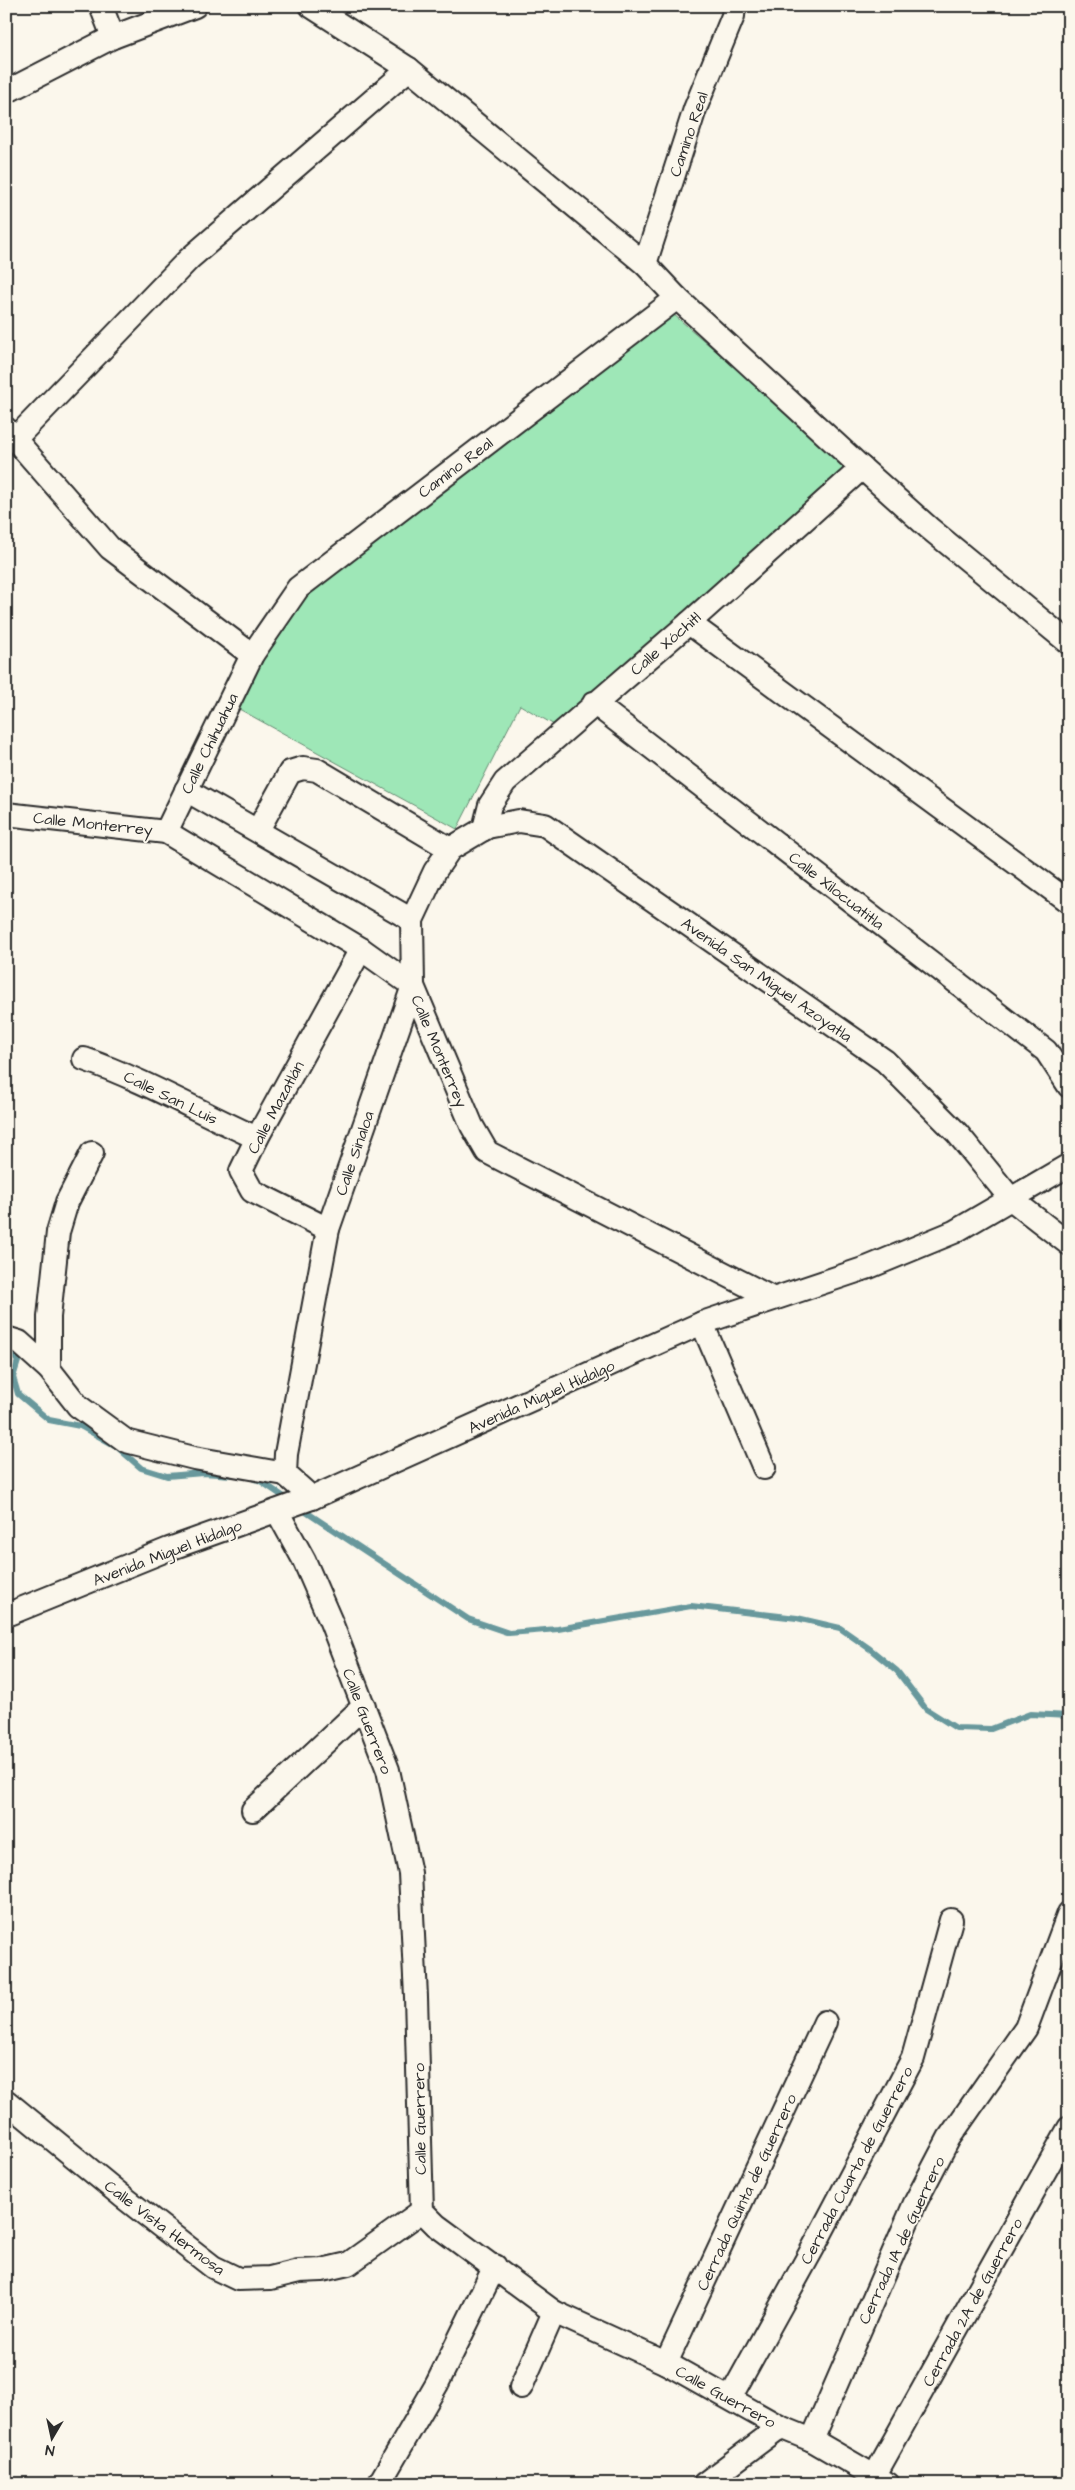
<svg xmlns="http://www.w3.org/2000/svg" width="1075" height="2490" viewBox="0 0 1075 2490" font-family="'Architects Daughter',sans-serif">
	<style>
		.green { fill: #9ee7b7; stroke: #648971 }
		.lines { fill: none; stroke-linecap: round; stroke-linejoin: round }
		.stream { stroke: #67989c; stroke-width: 6 }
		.minor-casing { stroke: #2b2b2b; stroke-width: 26 }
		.minor { stroke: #fbf7ec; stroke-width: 22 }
		.labels { text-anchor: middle; stroke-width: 4; stroke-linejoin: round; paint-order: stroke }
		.street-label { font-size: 16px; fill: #2b2b2b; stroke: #fbf7ec }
	</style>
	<rect width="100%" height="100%" fill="#fbf7ec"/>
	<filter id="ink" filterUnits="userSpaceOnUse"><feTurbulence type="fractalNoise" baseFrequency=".02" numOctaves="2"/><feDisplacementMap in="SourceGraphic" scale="10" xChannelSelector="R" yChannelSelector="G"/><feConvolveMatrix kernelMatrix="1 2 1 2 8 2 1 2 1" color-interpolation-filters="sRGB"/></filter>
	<g filter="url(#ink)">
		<polygon class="green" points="673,314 854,470 556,726 520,705 457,829 230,704 306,585"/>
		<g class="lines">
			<g class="stream">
				<polyline points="6,1349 18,1361 13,1377 18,1394 49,1420 80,1426 116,1446 141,1468 167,1476 203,1473 232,1475"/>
				<polyline points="254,1479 259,1480 290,1501"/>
				<polyline points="300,1508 468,1619 509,1633 558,1629 691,1606 797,1618 840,1628 870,1649 897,1671 926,1709 956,1728 991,1729 1030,1714 1069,1716"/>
			</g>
			<defs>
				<g id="minor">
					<polyline points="101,6 113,37"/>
					<polyline points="311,6 409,69 645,264 677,298 862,468 929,528 1069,643"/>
					<polyline points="6,92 113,37 195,6"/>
					<polyline points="645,264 695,109 733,16 734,6"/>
					<polyline points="6,429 110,548 252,655"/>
					<polyline points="15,439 189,259 409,69"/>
					<polyline points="689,623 1069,902"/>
					<polyline points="594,703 1046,1051 1069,1086"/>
					<polyline points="186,790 412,920"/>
					<polyline points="6,814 166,832 361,949 413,986 472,1126 487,1152 772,1298"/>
					<polyline points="484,829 490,805 505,782 689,623 862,468"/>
					<polyline points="258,830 290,772 303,768 317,770 450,849"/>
					<polyline points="166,832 252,655 298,588 677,298"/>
					<path d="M84,1059C144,1080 199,1112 257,1138"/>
					<polyline points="328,1229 252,1191 241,1171 257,1138 361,949"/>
					<polyline points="702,1323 764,1468"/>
					<polyline points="6,1338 19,1342 49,1369 78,1406 126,1441 194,1458 285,1474"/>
					<polyline points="49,1369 49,1317 58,1232 67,1202 92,1153"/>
					<polyline points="312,1498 285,1474 286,1454 328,1229 413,986 412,920 435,871 450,849 487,827 519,821 545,825 885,1061 957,1133 1011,1199 1069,1244"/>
					<polyline points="277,1511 304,1560 331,1622 388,1770 410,1873 416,1997 422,2211 436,2225 554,2312 666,2363 780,2427 812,2440 888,2484"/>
					<polyline points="6,1615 169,1549 312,1498 702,1323 869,1267 954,1232 1069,1165"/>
					<polyline points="253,1810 364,1706"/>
					<polyline points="6,2101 122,2196 213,2267 238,2279 270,2278 299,2271 322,2270 348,2264 422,2211"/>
					<polyline points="666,2363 825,2022"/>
					<polyline points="521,2387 554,2312"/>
					<polyline points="730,2398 813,2248 913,2058 951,1920"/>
					<polyline points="812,2440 915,2203 949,2138 1026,2028 1069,1913"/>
					<polyline points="875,2475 1069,2128"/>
					<polyline points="379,2484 437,2384 495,2266"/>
					<polyline points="704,2484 780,2427"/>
				</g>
			</defs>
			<use href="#minor" class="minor-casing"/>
			<use href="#minor" class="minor"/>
		</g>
	</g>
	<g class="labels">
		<g class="street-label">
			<text transform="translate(688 134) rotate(-71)" y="6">Camino Real</text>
			<text transform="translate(455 467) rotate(-37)" y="6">Camino Real</text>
			<text transform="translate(665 643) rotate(-41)" y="6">Calle Xóchitl</text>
			<text transform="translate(209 743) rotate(-64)" y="6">Calle Chihuahua</text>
			<text transform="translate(93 823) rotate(6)" y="6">Calle Monterrey</text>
			<text transform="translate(837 890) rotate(38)" y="6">Calle Xilocuatitla</text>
			<text transform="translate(767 979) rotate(35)" y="6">Avenida San Miguel Azoyatla</text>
			<text transform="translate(440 1051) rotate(67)" y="6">Calle Monterrey</text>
			<text transform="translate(171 1097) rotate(26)" y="6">Calle San Luis</text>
			<text transform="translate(275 1107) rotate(-62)" y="6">Calle Mazatlán</text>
			<text transform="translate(354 1153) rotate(-71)" y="6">Calle Sinaloa</text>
			<text transform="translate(541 1396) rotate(-24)" y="6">Avenida Miguel Hidalgo</text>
			<text transform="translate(167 1552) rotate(-21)" y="6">Avenida Miguel Hidalgo</text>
			<text transform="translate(368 1721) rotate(69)" y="6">Calle Guerrero</text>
			<text transform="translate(419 2119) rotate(-91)" y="6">Calle Guerrero</text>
			<text transform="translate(856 2165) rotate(-62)" y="6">Cerrada Cuarta de Guerrero</text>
			<text transform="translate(746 2192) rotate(-65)" y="6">Cerrada Quinta de Guerrero</text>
			<text transform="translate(165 2227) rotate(37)" y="6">Calle Vista Hermosa</text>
			<text transform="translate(901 2240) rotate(-65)" y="6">Cerrada 1A de Guerrero</text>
			<text transform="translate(972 2302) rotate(-61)" y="6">Cerrada 2A de Guerrero</text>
			<text transform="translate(726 2396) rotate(29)" y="6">Calle Guerrero</text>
		</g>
	</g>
	<rect width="1075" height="2490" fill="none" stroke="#fbf7ec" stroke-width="25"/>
	<rect x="12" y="12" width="1050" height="2465" fill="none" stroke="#2b2b2b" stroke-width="2" filter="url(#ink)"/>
	<g transform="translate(52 2438) rotate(189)" stroke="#fbf7ec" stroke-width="4" paint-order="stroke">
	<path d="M0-4L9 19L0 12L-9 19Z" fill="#2b2b2b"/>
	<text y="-8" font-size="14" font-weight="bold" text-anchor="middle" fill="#2b2b2b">N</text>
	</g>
</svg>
